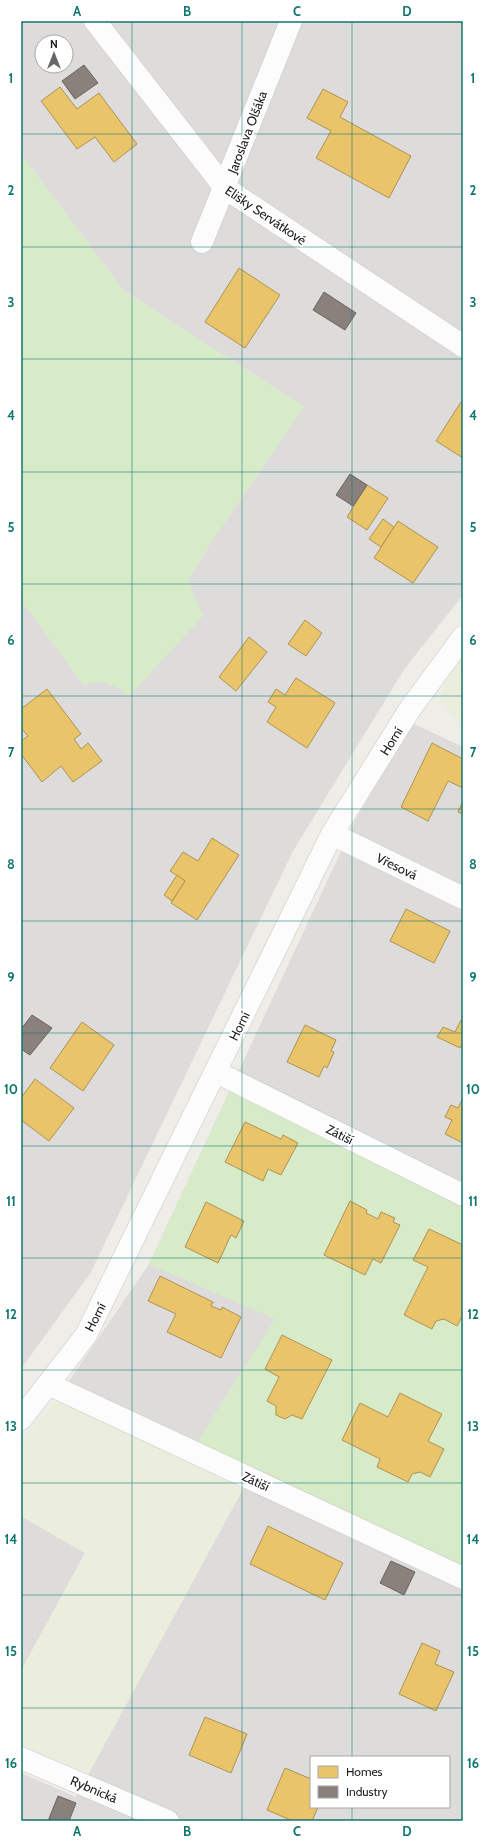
<svg xmlns="http://www.w3.org/2000/svg" width="484" height="1842" viewBox="0 0 484 1842" font-family="Cabin,sans-serif">
	<style>
		.residential { fill: #dddcda; fill-rule: evenodd }
		.farmland { fill: #ebeedc }
		.grass { fill: #d7ebc8 }
		.homes { fill: #e9c46a; stroke: #ad9354 }
		.industry { fill: #8a817c; stroke: #6a6460 }
		.lines { fill: none; stroke-linecap: round; stroke-linejoin: round }
		.minor-casing { stroke: #c7c6c4; stroke-width: 23 }
		.minor { stroke: #fcfcfc; stroke-width: 22 }
		.grid { fill: none; stroke: #0f766e; stroke-width: 1; stroke-opacity: 0.55 }
		.labels { text-anchor: middle; stroke-width: 4; stroke-linejoin: round; paint-order: stroke }
		.street-label { font-size: 13px; fill: #202020; stroke: #fff }
		.neatline { fill: none; stroke: #0f766e; stroke-width: 1.5 }
		.grid-label { font-size: 13px; text-anchor: middle; font-weight: bold; fill: #0f766e }
	</style>
	<rect width="100%" height="100%" fill="#eeede8"/>
	<g class="residential">
		<path d="M21,21H463V595L405,668L293,851L91,1272L21,1369V600L84,685L95,681L106,682L119,688L129,695L188,581L211,542L304,407L124,291L21,154ZM42,42H66V66H42Z"/>
		<path d="M412,723L463,747V1821H21V1773L76,1797L244,1487L56,1400L149,1264L356,819ZM311,1757H449V1807H311Z"/>
		<polygon points="21,1516 85,1553 21,1671"/>
	</g>
	<g class="farmland">
		<polygon points="463,657 463,722 454,717 441,704 442,691 449,676"/>
		<polygon points="56,1400 244,1487 89,1773 21,1745 21,1671 85,1553 21,1516 21,1447"/>
	</g>
	<g class="grass">
		<path d="M21,154L124,291L304,407L211,542L188,581L203,616L129,696C115,684 102,678 84,685L21,600Z"/>
		<polygon points="231,1089 463,1202 463,1571 195,1445 275,1319 149,1264"/>
	</g>
	<g class="homes">
		<polygon points="60,87 77,109 99,93 137,144 114,162 95,137 77,149 41,101"/>
		<polygon points="323,89 348,102 340,117 411,156 389,198 316,158 331,131 307,118"/>
		<polygon points="239,268 280,295 245,348 205,322"/>
		<polygon points="461,402 463,404 463,458 436,441"/>
		<polygon points="367,485 388,498 367,530 347,517"/>
		<polygon points="383,519 394,527 381,547 369,539"/>
		<polygon points="398,521 438,547 413,583 374,558"/>
		<polygon points="305,620 322,633 306,656 288,644"/>
		<polygon points="249,637 267,652 236,691 219,677"/>
		<polygon points="296,678 335,703 307,748 267,722 276,707 268,702 276,689 285,695"/>
		<polygon points="47,689 81,734 74,739 81,749 88,743 102,761 73,782 61,766 42,782 21,754 21,741 28,736 21,728 21,709"/>
		<polygon points="432,743 463,759 463,788 448,781 428,821 401,807"/>
		<polygon points="463,801 463,814 458,812"/>
		<polygon points="212,838 239,855 197,920 171,903 185,881 170,871 183,852 198,861"/>
		<polygon points="177,875 185,881 172,901 164,895"/>
		<polygon points="406,909 450,931 434,963 390,941"/>
		<polygon points="461,1020 463,1021 463,1042 460,1048 437,1037 443,1027 455,1032"/>
		<polygon points="82,1022 114,1045 83,1091 50,1068"/>
		<polygon points="305,1025 336,1040 331,1051 334,1052 327,1068 324,1066 319,1077 287,1062"/>
		<polygon points="35,1079 74,1108 49,1141 21,1120 21,1098"/>
		<polygon points="463,1098 463,1143 445,1134 452,1120 445,1117 451,1105 458,1108"/>
		<polygon points="245,1122 281,1139 283,1135 298,1143 281,1175 268,1169 263,1181 225,1162"/>
		<polygon points="350,1201 367,1210 366,1213 378,1219 381,1212 395,1218 393,1222 400,1225 381,1263 373,1259 365,1275 324,1255"/>
		<polygon points="206,1202 244,1221 236,1238 231,1235 218,1263 185,1247"/>
		<polygon points="429,1229 463,1245 463,1315 457,1326 444,1319 436,1321 432,1329 404,1315 428,1267 413,1260"/>
		<polygon points="160,1276 213,1302 211,1306 221,1310 222,1307 241,1317 221,1358 167,1332 176,1314 148,1301"/>
		<polygon points="282,1335 332,1360 302,1419 292,1415 285,1419 276,1415 276,1406 267,1401 279,1377 265,1369"/>
		<polygon points="400,1393 442,1414 428,1441 444,1449 430,1477 420,1472 412,1474 408,1482 377,1467 380,1459 342,1440 360,1403 388,1417"/>
		<polygon points="268,1526 343,1563 325,1600 250,1564"/>
		<polygon points="422,1643 440,1651 435,1664 454,1672 436,1711 399,1694"/>
		<polygon points="205,1717 247,1734 231,1773 189,1755"/>
		<polygon points="285,1768 311,1779 311,1807 318,1807 312,1821 293,1821 267,1810"/>
	</g>
	<g class="industry">
		<polygon points="84,65 98,83 75,99 62,81"/>
		<polygon points="324,292 356,313 345,330 313,310"/>
		<polygon points="350,474 367,485 353,506 336,495"/>
		<polygon points="32,1015 52,1028 30,1055 21,1049 21,1029"/>
		<polygon points="391,1561 415,1572 404,1595 380,1583"/>
		<polygon points="58,1796 76,1803 69,1821 48,1821"/>
	</g>
	<g class="lines">
		<defs>
			<g id="minor">
				<polyline points="95,21 225,188 463,346"/>
				<polyline points="202,242 291,21"/>
				<polyline points="332,834 463,898"/>
				<polyline points="216,1072 463,1195"/>
				<polyline points="48,1384 463,1578"/>
				<polyline points="21,1419 86,1335 332,834 410,709 463,637"/>
				<polyline points="21,1758 168,1821"/>
			</g>
		</defs>
		<use href="#minor" class="minor-casing"/>
		<use href="#minor" class="minor"/>
	</g>
	<path class="grid" d="M132,21V1821M242,21V1821M352,21V1757M21,134H463M21,247H463M21,359H463M21,472H463M21,584H463M21,696H463M21,809H463M21,921H463M21,1033H463M21,1146H463M21,1258H463M21,1370H463M21,1483H463M21,1595H463M21,1708H463M352,1807V1821"/>
	<g class="labels">
		<g class="street-label">
			<text transform="translate(247 132) rotate(-69)" y="5">Jaroslava Olšáka</text>
			<text transform="translate(266 215) rotate(34)" y="5">Elišky Servátkové</text>
			<text transform="translate(391 741) rotate(-58)" y="5">Horní</text>
			<text transform="translate(397 866) rotate(26)" y="5">Vřesová</text>
			<text transform="translate(239 1026) rotate(-64)" y="5">Horní</text>
			<text transform="translate(340 1134) rotate(26)" y="5">Zátiší</text>
			<text transform="translate(95 1317) rotate(-63)" y="5">Horní</text>
			<text transform="translate(256 1481) rotate(25)" y="5">Zátiší</text>
			<text transform="translate(94 1789) rotate(23)" y="5">Rybnická</text>
		</g>
	</g>
	<rect width="484" height="1842" fill="none" stroke="#ffffff" stroke-width="44"/>
	<rect x="310" y="1756" width="140" height="52" fill="#ffffff" stroke="#a6a6a6"/>
	<rect x="318" y="1766" width="20" height="12" fill="#e9c46a" stroke="#a6a6a6"/>
	<text x="346" y="1776" font-size="12" fill="#202020">Homes</text>
	<rect x="318" y="1786" width="20" height="12" fill="#8a817c" stroke="#a6a6a6"/>
	<text x="346" y="1796" font-size="12" fill="#202020">Industry</text>
	<g transform="translate(54 54)"><circle r="19" fill="#ffffff" stroke="#a6a6a6"/>
	<path d="M0-3L7 15L0 10L-7 15Z" fill="#686866"/>
	<text y="-6" font-size="11" font-weight="bold" text-anchor="middle" fill="#202020">N</text>
	</g>
	<rect x="22" y="22" width="440" height="1798" class="neatline"/>
	<g class="grid-label">
		<text x="77" y="16">A</text>
		<text x="187" y="16">B</text>
		<text x="297" y="16">C</text>
		<text x="407" y="16">D</text>
		<text x="11" y="83">1</text>
		<text x="473" y="83">1</text>
		<text x="11" y="195">2</text>
		<text x="473" y="195">2</text>
		<text x="11" y="307">3</text>
		<text x="473" y="307">3</text>
		<text x="11" y="420">4</text>
		<text x="473" y="420">4</text>
		<text x="11" y="532">5</text>
		<text x="473" y="532">5</text>
		<text x="11" y="645">6</text>
		<text x="473" y="645">6</text>
		<text x="11" y="757">7</text>
		<text x="473" y="757">7</text>
		<text x="11" y="869">8</text>
		<text x="473" y="869">8</text>
		<text x="11" y="982">9</text>
		<text x="473" y="982">9</text>
		<text x="11" y="1094">10</text>
		<text x="473" y="1094">10</text>
		<text x="11" y="1206">11</text>
		<text x="473" y="1206">11</text>
		<text x="11" y="1319">12</text>
		<text x="473" y="1319">12</text>
		<text x="11" y="1431">13</text>
		<text x="473" y="1431">13</text>
		<text x="11" y="1544">14</text>
		<text x="473" y="1544">14</text>
		<text x="11" y="1656">15</text>
		<text x="473" y="1656">15</text>
		<text x="11" y="1768">16</text>
		<text x="473" y="1768">16</text>
		<text x="77" y="1836">A</text>
		<text x="187" y="1836">B</text>
		<text x="297" y="1836">C</text>
		<text x="407" y="1836">D</text>
	</g>
</svg>
